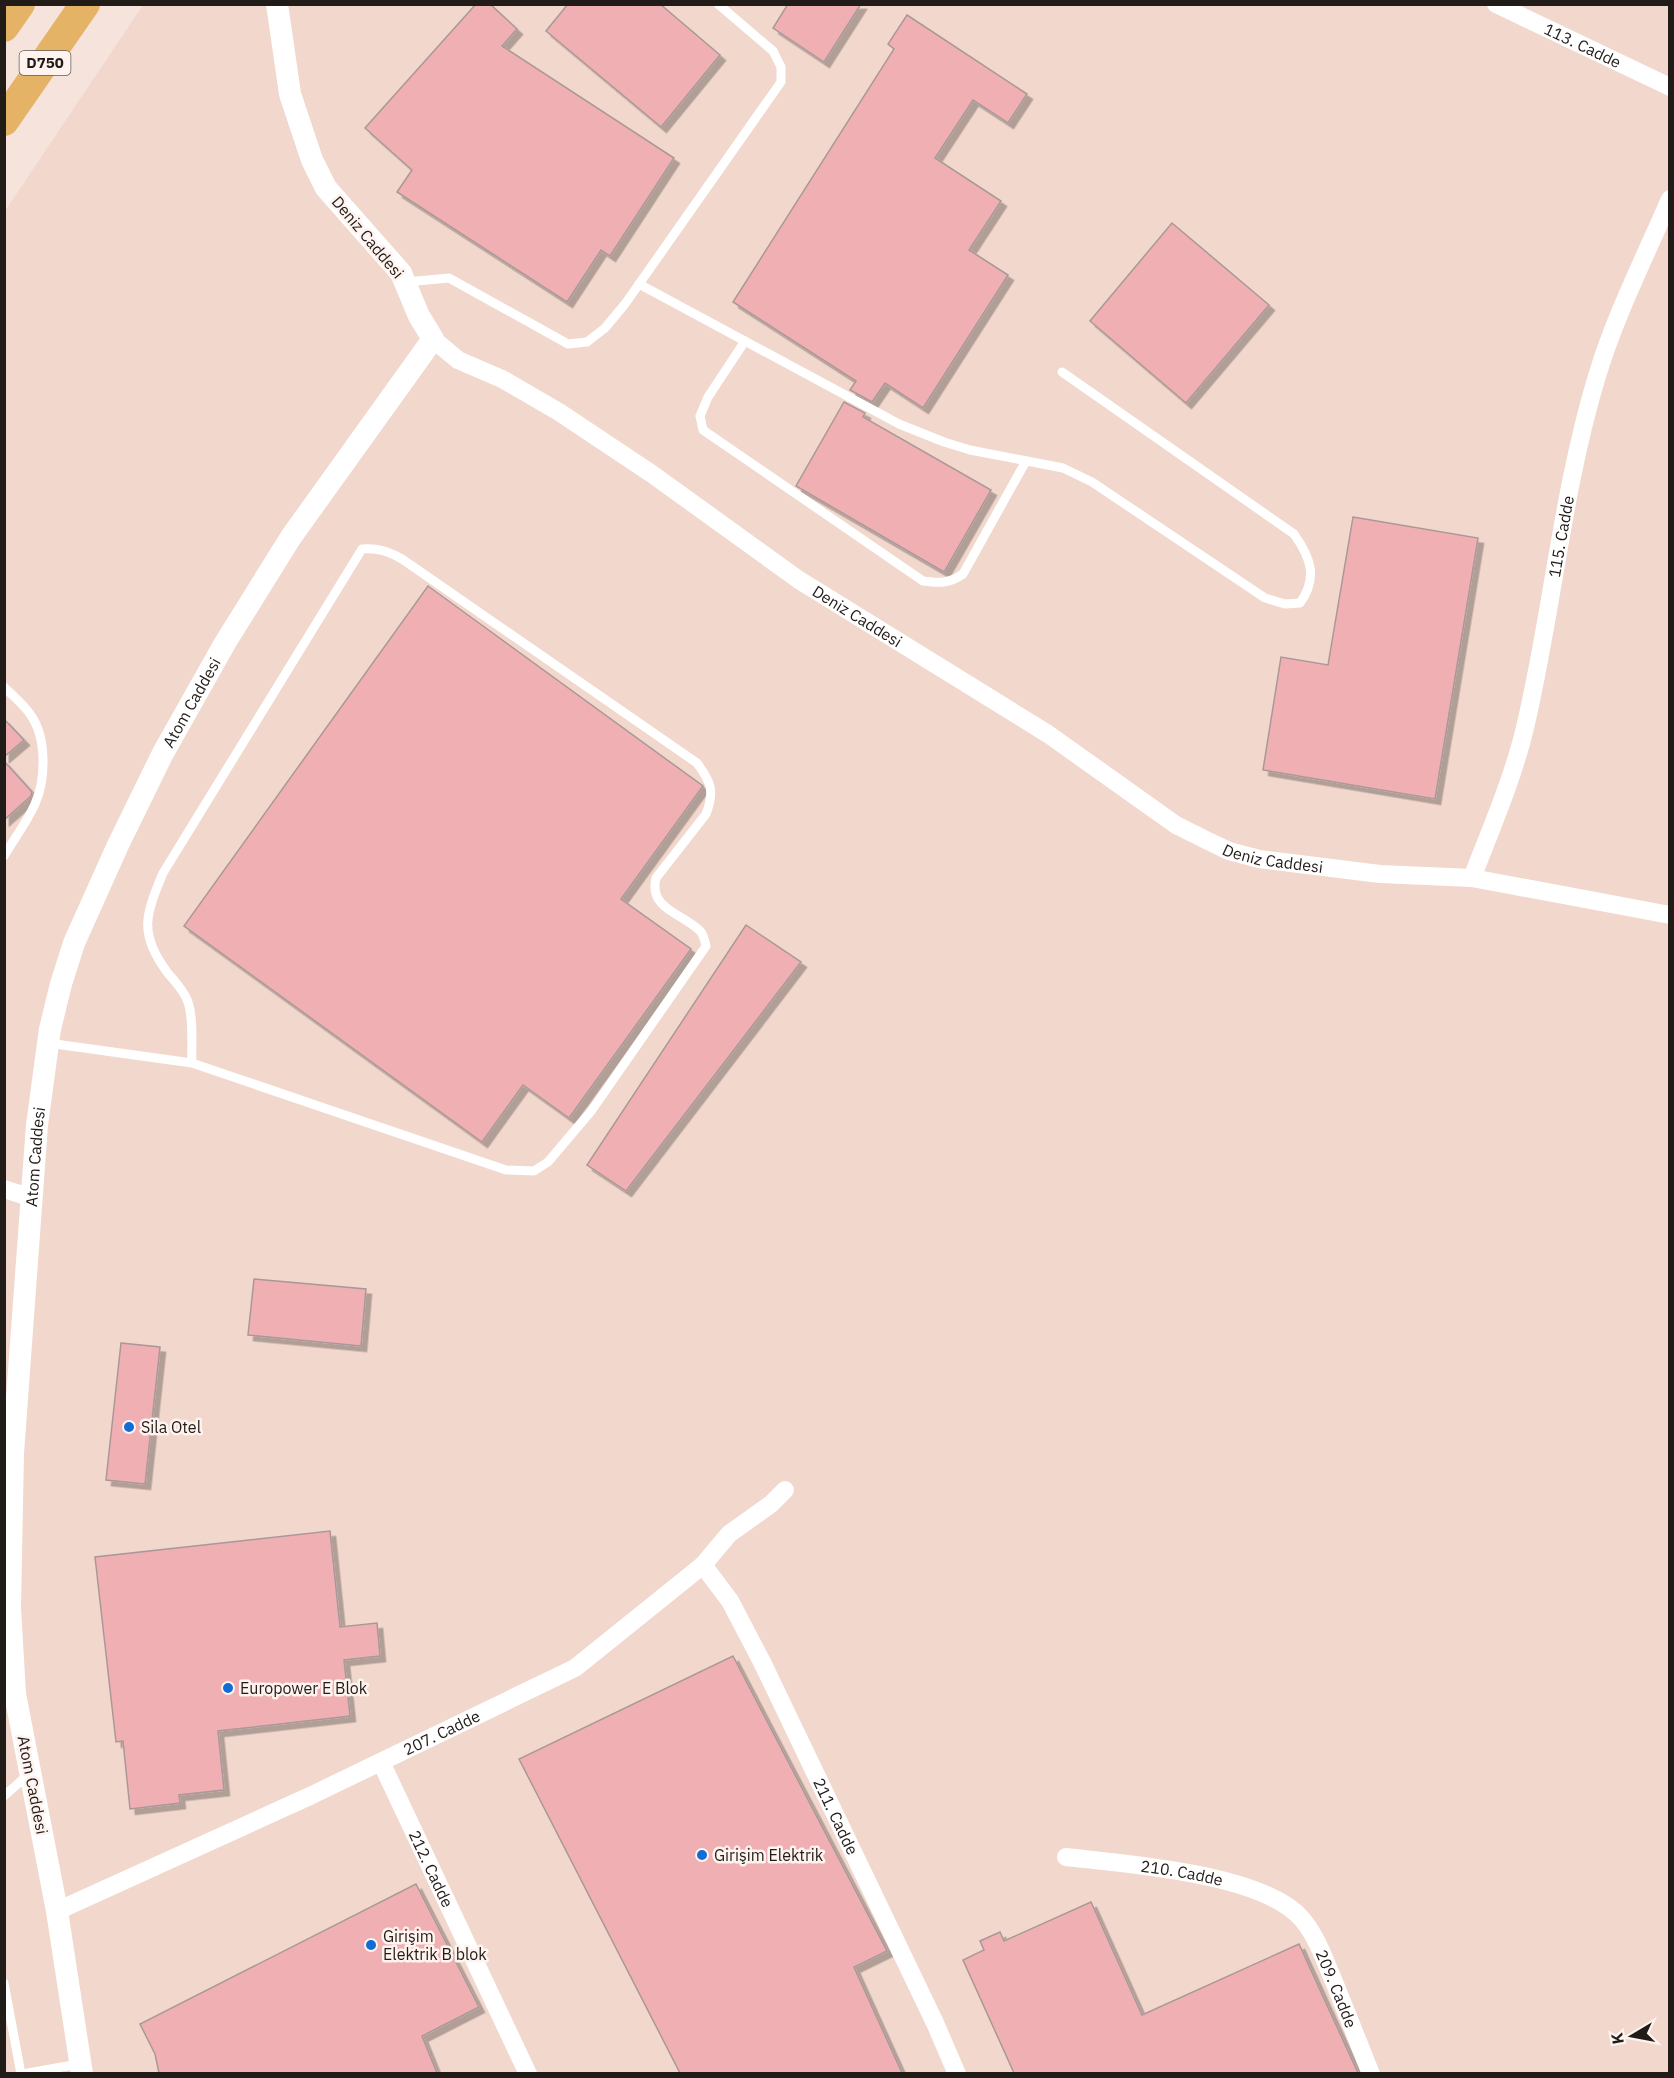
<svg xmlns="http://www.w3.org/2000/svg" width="1674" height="2078" viewBox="0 0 1674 2078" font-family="'IBM Plex Sans',sans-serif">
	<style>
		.built { fill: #f1d7cc }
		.building { fill: #f0b0b3; stroke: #aa9898; stroke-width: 1.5; filter: url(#shadow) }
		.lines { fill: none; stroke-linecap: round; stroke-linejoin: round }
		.service { stroke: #fff; stroke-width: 9 }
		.minor { stroke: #fff; stroke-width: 18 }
		.tertiary { stroke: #fff; stroke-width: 22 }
		.trunk { stroke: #e4b366; stroke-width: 30 }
		.poi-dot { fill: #106dd6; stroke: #fef3ee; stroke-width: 2 }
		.labels { text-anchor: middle; stroke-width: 5; stroke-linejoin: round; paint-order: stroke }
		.shield { fill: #fef3ee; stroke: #645c59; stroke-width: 1.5 }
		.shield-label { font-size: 15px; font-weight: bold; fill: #221c19 }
		.street-label { font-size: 16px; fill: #221c19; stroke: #fef3ee }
		.poi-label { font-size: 16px; fill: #221c19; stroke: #fef3ee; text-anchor: start }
	</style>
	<defs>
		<filter id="shadow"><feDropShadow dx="5.5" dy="5.5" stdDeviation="0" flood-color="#0004"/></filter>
	</defs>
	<rect width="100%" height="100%" fill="#f6e4dc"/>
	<polygon class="built" points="143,5 1669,5 1669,2073 5,2074 5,211"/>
	<g class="building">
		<polygon points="476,4 490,4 517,29 502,46 674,158 610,256 601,250 567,302 397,192 412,170 365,128"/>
		<polygon points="568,4 660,4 720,55 661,127 546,31"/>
		<polygon points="788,4 861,4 824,62 773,28"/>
		<polygon points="907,15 1027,94 1008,123 973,100 935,158 1001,201 969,250 1008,275 923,408 885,383 872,402 850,390 856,381 733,302 894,49 888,44"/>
		<polygon points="1172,223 1269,305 1186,403 1090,321"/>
		<polygon points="844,402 865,413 863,417 991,490 944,572 796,486"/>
		<polygon points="1353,517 1478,538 1435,799 1263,770 1281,657 1328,665"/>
		<polygon points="428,586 703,786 621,899 691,949 569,1118 523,1085 482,1142 184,926"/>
		<polygon points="4,719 24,740 4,757"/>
		<polygon points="4,761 32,792 31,796 4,820"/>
		<polygon points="746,925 801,962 626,1191 587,1165"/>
		<polygon points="254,1279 366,1289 361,1346 248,1335"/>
		<polygon points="121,1343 160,1347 145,1484 106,1480"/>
		<polygon points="330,1531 340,1627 377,1623 380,1656 344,1660 350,1716 218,1731 224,1790 179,1795 180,1803 130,1809 123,1741 116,1742 95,1557"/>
		<polygon points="733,1656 887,1951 854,1967 902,2073 680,2073 519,1759"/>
		<polygon points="416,1884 479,2007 422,2036 437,2073 159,2073 155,2054 140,2024"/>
		<polygon points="1091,1902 1142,2015 1299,1944 1358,2073 1014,2073 963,1960 984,1950 980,1941 1000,1932 1004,1941"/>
	</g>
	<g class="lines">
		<g class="service">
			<polyline points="406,282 449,278 568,344 587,342 605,328 625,304 781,82 781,67 773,51 718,4"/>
			<path d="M639,284L899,424L944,442L970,450L1063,468L1092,482L1265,598L1285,604L1300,603C1318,578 1311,558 1294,534L1062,372"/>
			<path d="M745,341L708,397L700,416L703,430L923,581C939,583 949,584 963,574L1026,461"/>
			<path d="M4,687C13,696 23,704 30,714C47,737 46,779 35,804C27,822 14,839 4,856"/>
			<path d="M48,1043L192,1063L506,1170L534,1171L548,1162L592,1110L706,946C705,942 704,936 701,932C685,914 648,910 656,878L706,814C715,791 711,782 697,763L402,559C388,551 378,548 362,549L163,873C146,914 138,933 167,972C175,982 184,990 188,1002C194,1020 191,1044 192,1063"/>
			<polyline points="4,1796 29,1774"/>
			<polyline points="4,1983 21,2074"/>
			<polyline points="22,2074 79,2064"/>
		</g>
		<g class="minor">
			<path id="s1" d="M1496,4L1670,87"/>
			<path id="s2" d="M433,339L458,360L502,379L559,412L652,474L799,580L1048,734L1176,825L1208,841L1229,851L1259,859L1380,874L1472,878L1670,915"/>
			<path id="s3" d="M1472,878C1492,826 1515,774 1527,719C1553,605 1563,488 1597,376C1615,316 1645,257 1670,199"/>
			<polyline points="4,1189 32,1198"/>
			<path id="s4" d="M703,1565L730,1601L762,1662L935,2023L957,2074"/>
			<path id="s5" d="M381,1762L528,2074"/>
			<path id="s6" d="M1066,1857C1125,1864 1263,1873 1302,1919C1318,1938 1325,1962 1335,1984C1347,2014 1359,2044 1371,2074"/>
			<path id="s7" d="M57,1911L310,1796L575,1668L703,1565L729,1534L771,1504L785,1490"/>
		</g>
		<path class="tertiary" id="s8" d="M82,2074L57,1911L15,1694L10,1608L13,1453L37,1125L50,1029L61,984L74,943L118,845L163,753L225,643L291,537L433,339L419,316L401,273L326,188L312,160L290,94L277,4"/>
		<g class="trunk">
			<polyline points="4,27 20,4"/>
			<polyline points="4,121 85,4"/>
		</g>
	</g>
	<g class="poi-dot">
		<circle cx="129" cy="1427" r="6"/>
		<circle cx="228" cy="1688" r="6"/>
		<circle cx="702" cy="1855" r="6"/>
		<circle cx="371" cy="1945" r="6"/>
	</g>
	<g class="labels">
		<rect class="shield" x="19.5" y="51" width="51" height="24" rx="4.5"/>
		<g class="shield-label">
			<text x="45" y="68">D750</text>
		</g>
		<g class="street-label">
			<text dy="6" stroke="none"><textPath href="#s1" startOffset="96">113. Cadde</textPath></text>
			<text transform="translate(368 237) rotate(50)" y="6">Deniz Caddesi</text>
			<text dy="6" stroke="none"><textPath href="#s3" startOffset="354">115. Cadde</textPath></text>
			<text dy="6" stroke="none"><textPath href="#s2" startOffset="508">Deniz Caddesi</textPath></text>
			<text dy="6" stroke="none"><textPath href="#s8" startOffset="1410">Atom Caddesi</textPath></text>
			<text dy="6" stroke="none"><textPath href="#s2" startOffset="993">Deniz Caddesi</textPath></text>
			<text dy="6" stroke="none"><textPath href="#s8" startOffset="924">Atom Caddesi</textPath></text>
			<text dy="6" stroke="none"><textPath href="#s7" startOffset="424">207. Cadde</textPath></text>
			<text transform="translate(33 1785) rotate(79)" y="6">Atom Caddesi</text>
			<text dy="6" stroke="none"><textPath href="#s4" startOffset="285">211. Cadde</textPath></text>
			<text dy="6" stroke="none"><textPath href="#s5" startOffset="118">212. Cadde</textPath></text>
			<text dy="6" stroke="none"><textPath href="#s6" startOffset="117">210. Cadde</textPath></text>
			<text dy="6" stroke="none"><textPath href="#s6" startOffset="326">209. Cadde</textPath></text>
		</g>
		<g class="poi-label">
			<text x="141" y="1433">Sila Otel</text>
			<text x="240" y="1694">Europower E Blok</text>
			<text x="714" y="1861">Girişim Elektrik</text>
			<text x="383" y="1942">Girişim<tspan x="383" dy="18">Elektrik B blok</tspan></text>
		</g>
	</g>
	<rect width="1674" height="2078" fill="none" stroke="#221c19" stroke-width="12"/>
	<g transform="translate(1632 2036) rotate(260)" stroke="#fef3ee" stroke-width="4.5" paint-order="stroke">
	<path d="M0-4.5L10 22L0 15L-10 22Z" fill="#221c19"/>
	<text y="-9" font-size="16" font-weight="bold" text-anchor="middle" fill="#221c19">K</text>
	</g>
</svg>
